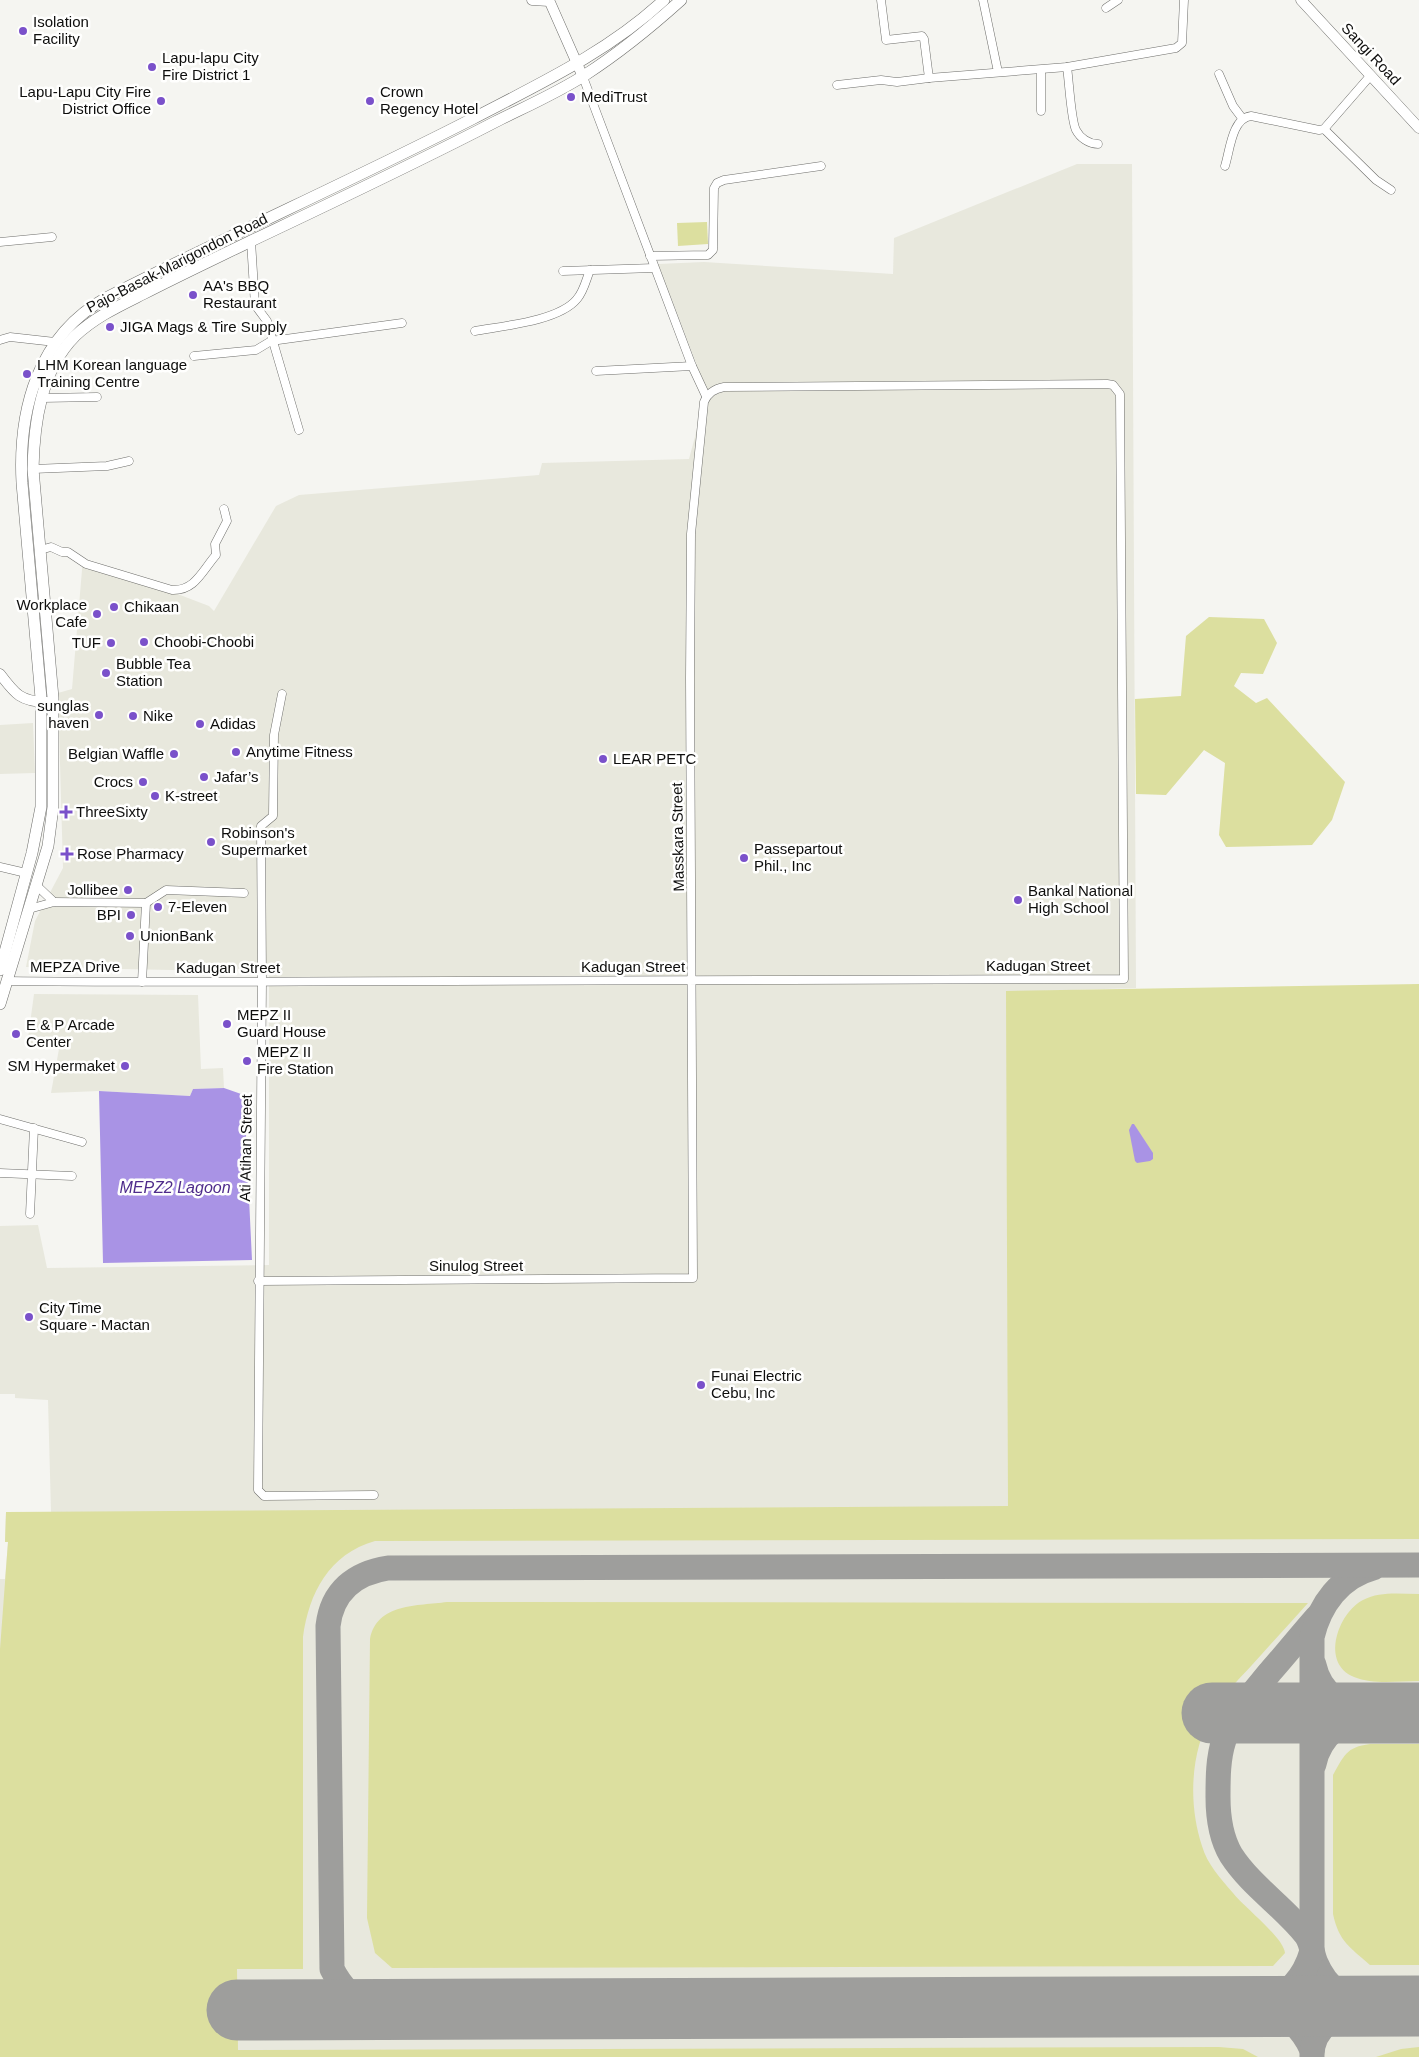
<svg xmlns="http://www.w3.org/2000/svg" width="1419" height="2057" viewBox="0 0 1419 2057" font-family="Arial,sans-serif">
	<style>
		.built { fill: #e8e8dd }
		.green { fill: #dcdf9f }
		.water { fill: #a993e5 }
		.lines { fill: none; stroke-linecap: round; stroke-linejoin: round }
		.taxiway { stroke: #9e9e9c; stroke-width: 25 }
		.runway { stroke: #9e9e9c; stroke-width: 61 }
		.street-casing { stroke: #6e6e6b; stroke-width: 9 }
		.secondary-casing { stroke: #6e6e6b; stroke-width: 11 }
		.primary-casing { stroke: #6e6e6b; stroke-width: 12 }
		.street { stroke: #fff; stroke-width: 8 }
		.secondary { stroke: #fff; stroke-width: 10 }
		.primary { stroke: #fff; stroke-width: 11 }
		.poi-dot { fill: #7a51ca; stroke: #fffffe; stroke-width: 2 }
		.labels { text-anchor: middle; stroke-width: 5; stroke-linejoin: round; paint-order: stroke }
		.poi-label { font-size: 15px; fill: #0e0e0d; stroke: #fffffe; text-anchor: start }
		.street-label { font-size: 15px; fill: #0e0e0d; stroke: #fffffe }
		.water-label { font-size: 16px; font-style: italic; fill: #4f2c8b; stroke: #fffffe }
	</style>
	<rect width="100%" height="100%" fill="#f5f5f1"/>
	<g class="built">
		<polygon points="1077,164 1132,164 1136,988 1006,992 1419,1505 1419,2057 0,2057 0,1579 5,1579 8,1542 5,1542 6,1512 51,1512 48,1400 15,1398 15,1394 0,1394 0,1226 38,1225 47,1268 269,1265 269,972 26,967 35,921 63,868 58,693 72,689 83,558 209,606 214,611 276,506 299,495 539,475 542,463 689,459 707,392 658,264 704,262 893,274 894,238"/>
		<polygon points="33,723 35,773 0,774 0,725"/>
		<polygon points="34,994 198,995 201,1069 223,1068 224,1088 193,1089 190,1096 99,1091 51,1093 59,1049 27,1046"/>
	</g>
	<g class="green">
		<polygon points="707,222 708,244 678,246 677,223"/>
		<polygon points="1209,617 1264,619 1277,643 1263,674 1241,673 1234,686 1256,703 1267,698 1345,782 1332,820 1312,845 1226,847 1219,835 1225,763 1204,750 1166,795 1136,794 1135,699 1181,696 1186,636"/>
		<path d="M1419,984V1539L375,1541C329,1554 309,1593 303,1637V1969H237L238,2050L1219,2047L1243,2049L1258,2057H0V1649L8,1542H5L6,1512L1008,1506L1006,991Z"/>
		<path d="M1419,1594V1681C1399,1681 1373,1685 1354,1677C1320,1663 1338,1613 1363,1600C1380,1591 1400,1594 1419,1594Z"/>
		<path d="M447,1602L1308,1603C1289,1624 1270,1645 1252,1665C1238,1680 1223,1695 1213,1712C1190,1751 1188,1804 1202,1846C1207,1864 1221,1879 1233,1893C1244,1907 1284,1938 1285,1953L1273,1966L392,1968L375,1953L367,1918L370,1639C377,1603 418,1606 447,1602Z"/>
		<path d="M1370,1744H1419V1965H1370C1350,1947 1339,1942 1333,1914V1775C1344,1756 1346,1747 1370,1744Z"/>
		<polygon points="1419,2047 1419,2057 1376,2057 1401,2049"/>
	</g>
	<g class="water">
		<polygon points="224,1088 244,1095 252,1260 103,1263 99,1091 190,1096 193,1089"/>
		<polygon points="1132,1124 1134,1124 1153,1153 1153,1159 1150,1161 1137,1163 1135,1161 1129,1130"/>
	</g>
	<g class="lines">
		<g class="taxiway">
			<path d="M1317,1617C1301,1635 1286,1654 1270,1672C1252,1694 1234,1713 1224,1740C1218,1758 1218,1778 1218,1797C1218,1816 1221,1838 1231,1855C1251,1886 1283,1906 1306,1935C1312,1943 1312,1955 1316,1963C1326,1987 1346,2002 1370,2006"/>
			<path d="M1314,1665C1320,1693 1343,1708 1369,1713"/>
			<path d="M1314,1764C1320,1735 1343,1719 1369,1713"/>
			<path d="M1261,2006C1288,1995 1304,1979 1312,1951V1637C1320,1604 1340,1577 1373,1568"/>
			<path d="M1261,2006C1286,2014 1302,2027 1312,2050"/>
			<path d="M369,2009C353,1998 341,1987 332,1969L328,1626C332,1591 355,1573 388,1568L1419,1565"/>
			<path d="M1312,2057C1311,2024 1343,2011 1370,2006"/>
		</g>
		<g class="runway">
			<polyline points="1212,1713 1419,1713"/>
			<polyline points="237,2010 1419,2006"/>
		</g>
		<defs>
			<g id="street">
				<polyline points="881,0 886,40 922,36 924,39 929,78"/>
				<polyline points="983,0 998,72"/>
				<polyline points="1106,8 1118,0"/>
				<path d="M1067,67C1069,80 1071,121 1076,130C1080,138 1089,144 1098,144"/>
				<polyline points="1041,70 1041,111"/>
				<polyline points="1219,74 1233,106 1242,118"/>
				<polyline points="583,77 692,366 706,396"/>
				<polyline points="837,85 881,80 897,82 929,78 1067,67 1176,48 1182,43 1184,0"/>
				<polyline points="1324,129 1376,180 1391,190"/>
				<path d="M1225,166C1230,150 1232,118 1251,116L1319,130L1324,129L1371,75"/>
				<polyline points="251,241 255,305 267,321 299,430"/>
				<polyline points="0,242 52,237"/>
				<polyline points="650,256 708,255 713,250 714,188 717,183 724,180 821,166"/>
				<polyline points="563,271 654,268"/>
				<path d="M475,331C503,326 559,321 577,299C584,291 586,280 590,270"/>
				<polyline points="0,340 10,337 55,342"/>
				<polyline points="194,356 256,350 271,341 402,323"/>
				<polyline points="596,371 692,366"/>
				<polyline points="42,398 97,397"/>
				<polyline points="33,469 107,466 129,461"/>
				<path d="M40,550L51,547L62,552H68L86,564L172,590C195,591 202,571 216,555L215,544L227,521L224,509"/>
				<polyline points="282,694 274,735 273,816 261,826 262,981 258,1490 264,1496 374,1495"/>
				<polyline points="0,867 26,873"/>
				<polyline points="36,885 54,902"/>
				<polyline points="29,909 54,902 146,903 166,890 244,893"/>
				<path d="M7,981C155,983 303,981 451,981C675,980 900,980 1124,979L1120,394L1113,385L1107,384L724,387C714,389 708,393 704,402L691,534L690,678L693,1278L258,1281"/>
				<polyline points="142,982 146,903"/>
				<polyline points="0,1119 82,1142"/>
				<polyline points="0,1173 72,1176"/>
				<polyline points="30,1214 34,1128"/>
			</g>
			<g id="secondary">
				<polyline points="532,0 549,1"/>
				<polyline points="549,0 583,77"/>
				<polyline points="1301,0 1419,128"/>
				<path d="M0,674C15,694 21,702 47,702"/>
			</g>
			<g id="primary">
				<path d="M0,970L32,853L41,807V698L22,483C18,409 38,336 106,298C227,236 351,181 472,119C539,84 608,52 664,0"/>
				<path d="M0,1004L48,846L53,807V698L33,469C34,423 41,370 75,336C95,317 119,306 143,294C178,276 214,259 249,242C331,203 414,164 495,122C525,107 557,93 585,75C619,53 651,27 681,0"/>
			</g>
		</defs>
		<use href="#street" class="street-casing"/>
		<use href="#secondary" class="secondary-casing"/>
		<use href="#primary" class="primary-casing"/>
		<use href="#street" class="street"/>
		<use href="#secondary" class="secondary"/>
		<use href="#primary" class="primary"/>
	</g>
	<g class="poi-dot">
		<circle cx="23" cy="31" r="5"/>
		<circle cx="152" cy="67" r="5"/>
		<circle cx="571" cy="97" r="5"/>
		<circle cx="161" cy="101" r="5"/>
		<circle cx="370" cy="101" r="5"/>
		<circle cx="193" cy="295" r="5"/>
		<circle cx="110" cy="327" r="5"/>
		<circle cx="27" cy="374" r="5"/>
		<circle cx="114" cy="607" r="5"/>
		<circle cx="97" cy="614" r="5"/>
		<circle cx="144" cy="642" r="5"/>
		<circle cx="111" cy="643" r="5"/>
		<circle cx="106" cy="673" r="5"/>
		<circle cx="99" cy="715" r="5"/>
		<circle cx="133" cy="716" r="5"/>
		<circle cx="200" cy="724" r="5"/>
		<circle cx="236" cy="752" r="5"/>
		<circle cx="174" cy="754" r="5"/>
		<circle cx="603" cy="759" r="5"/>
		<circle cx="204" cy="777" r="5"/>
		<circle cx="143" cy="782" r="5"/>
		<circle cx="155" cy="796" r="5"/>
		<path d="M63.5 804.5h5v5h5v5h-5v5h-5v-5h-5v-5h5z"/>
		<circle cx="211" cy="842" r="5"/>
		<path d="M64.5 846.5h5v5h5v5h-5v5h-5v-5h-5v-5h5z"/>
		<circle cx="744" cy="858" r="5"/>
		<circle cx="128" cy="890" r="5"/>
		<circle cx="1018" cy="900" r="5"/>
		<circle cx="158" cy="907" r="5"/>
		<circle cx="131" cy="915" r="5"/>
		<circle cx="130" cy="936" r="5"/>
		<circle cx="227" cy="1024" r="5"/>
		<circle cx="16" cy="1034" r="5"/>
		<circle cx="247" cy="1061" r="5"/>
		<circle cx="125" cy="1066" r="5"/>
		<circle cx="29" cy="1317" r="5"/>
		<circle cx="701" cy="1385" r="5"/>
	</g>
	<g class="labels">
		<g class="poi-label">
			<text x="33" y="27">Isolation<tspan x="33" dy="17">Facility</tspan></text>
			<text x="162" y="63">Lapu-lapu City<tspan x="162" dy="17">Fire District 1</tspan></text>
			<text x="151" y="97" text-anchor="end">Lapu-Lapu City Fire<tspan x="151" dy="17">District Office</tspan></text>
			<text x="380" y="97">Crown<tspan x="380" dy="17">Regency Hotel</tspan></text>
			<text x="581" y="102">MediTrust</text>
			<text x="203" y="291">AA's BBQ<tspan x="203" dy="17">Restaurant</tspan></text>
			<text x="120" y="332">JIGA Mags &amp; Tire Supply</text>
			<text x="37" y="370">LHM Korean language<tspan x="37" dy="17">Training Centre</tspan></text>
			<text x="87" y="610" text-anchor="end">Workplace<tspan x="87" dy="17">Cafe</tspan></text>
			<text x="124" y="612">Chikaan</text>
			<text x="154" y="647">Choobi-Choobi</text>
			<text x="101" y="648" text-anchor="end">TUF</text>
			<text x="116" y="669">Bubble Tea<tspan x="116" dy="17">Station</tspan></text>
			<text x="89" y="711" text-anchor="end">sunglas<tspan x="89" dy="17">haven</tspan></text>
			<text x="143" y="721">Nike</text>
			<text x="210" y="729">Adidas</text>
			<text x="246" y="757">Anytime Fitness</text>
			<text x="164" y="759" text-anchor="end">Belgian Waffle</text>
			<text x="613" y="764">LEAR PETC</text>
			<text x="214" y="782">Jafar’s</text>
			<text x="133" y="787" text-anchor="end">Crocs</text>
			<text x="165" y="801">K-street</text>
			<text x="76" y="817">ThreeSixty</text>
			<text x="221" y="838">Robinson's<tspan x="221" dy="17">Supermarket</tspan></text>
			<text x="754" y="854">Passepartout<tspan x="754" dy="17">Phil., Inc</tspan></text>
			<text x="77" y="859">Rose Pharmacy</text>
			<text x="118" y="895" text-anchor="end">Jollibee</text>
			<text x="1028" y="896">Bankal National<tspan x="1028" dy="17">High School</tspan></text>
			<text x="168" y="912">7-Eleven</text>
			<text x="121" y="920" text-anchor="end">BPI</text>
			<text x="140" y="941">UnionBank</text>
			<text x="237" y="1020">MEPZ II<tspan x="237" dy="17">Guard House</tspan></text>
			<text x="26" y="1030">E &amp; P Arcade<tspan x="26" dy="17">Center</tspan></text>
			<text x="257" y="1057">MEPZ II<tspan x="257" dy="17">Fire Station</tspan></text>
			<text x="115" y="1071" text-anchor="end">SM Hypermaket</text>
			<text x="39" y="1313">City Time<tspan x="39" dy="17">Square - Mactan</tspan></text>
			<text x="711" y="1381">Funai Electric<tspan x="711" dy="17">Cebu, Inc</tspan></text>
		</g>
		<g class="street-label">
			<text transform="translate(1371 54) rotate(47)" y="5">Sangi Road</text>
			<text transform="translate(177 263) rotate(-27)" y="5">Pajo-Basak-Marigondon Road</text>
			<text transform="translate(678 837) rotate(-91)" y="5">Masskara Street</text>
			<text x="1038" y="971">Kadugan Street</text>
			<text x="75" y="972">MEPZA Drive</text>
			<text x="633" y="972">Kadugan Street</text>
			<text x="228" y="973">Kadugan Street</text>
			<text transform="translate(246 1148) rotate(-89)" y="5">Ati Atihan Street</text>
			<text x="476" y="1271">Sinulog Street</text>
		</g>
		<g class="water-label">
			<text x="175" y="1193">MEPZ2 Lagoon</text>
		</g>
	</g>
</svg>
